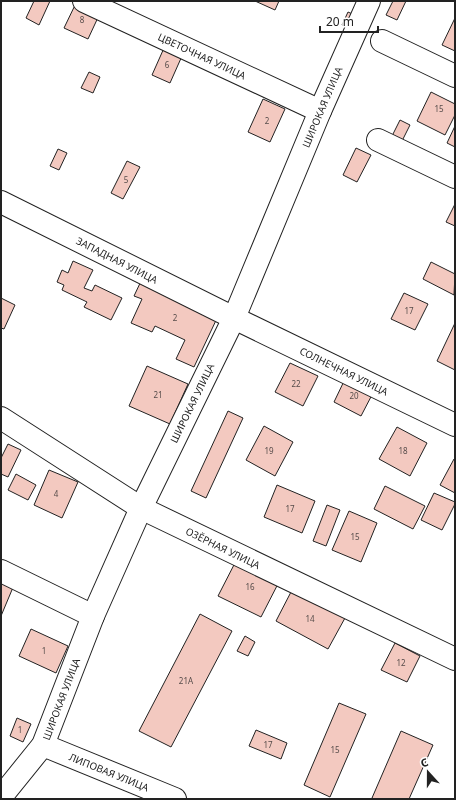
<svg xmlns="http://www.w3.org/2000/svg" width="456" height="800" viewBox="0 0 456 800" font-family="'Noto Sans',sans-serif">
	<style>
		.building { fill: #f3c9c0; stroke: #222 }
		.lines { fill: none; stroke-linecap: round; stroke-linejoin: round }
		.minor-casing { stroke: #222; stroke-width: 24 }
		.minor { stroke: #fff; stroke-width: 22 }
		.labels { text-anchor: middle; stroke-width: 3; stroke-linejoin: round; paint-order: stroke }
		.number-label { font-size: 8px; fill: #564c4a }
		.street-label { font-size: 10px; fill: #222; stroke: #fff }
	</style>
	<rect width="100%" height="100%" fill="#fff"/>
	<g class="building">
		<polygon points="34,1 50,1 39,25 26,18"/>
		<polygon points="77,1 101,11 88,39 64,28"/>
		<polygon points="255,1 279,1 275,10"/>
		<polygon points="393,1 406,1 397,20 386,15"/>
		<polygon points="348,12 361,18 355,31 342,25"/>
		<polygon points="455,18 455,51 442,45"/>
		<polygon points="164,48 182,56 170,83 152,75"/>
		<polygon points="89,72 100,77 93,93 81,88"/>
		<polygon points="431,92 455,104 455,115 445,135 417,121"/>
		<polygon points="263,99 285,109 270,142 248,132"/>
		<polygon points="400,120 410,125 402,141 392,136"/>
		<polygon points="455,126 455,147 447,143"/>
		<polygon points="356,148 371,155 357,182 343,175"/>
		<polygon points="58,149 67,153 59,170 50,166"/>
		<polygon points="127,161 140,167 123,199 111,193"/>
		<polygon points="455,204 455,226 446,222"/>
		<polygon points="73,261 93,270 84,288 92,291 95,285 122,298 111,320 84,307 87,302 62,290 64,285 57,282 62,270 68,273"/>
		<polygon points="431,262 455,274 454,295 423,279"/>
		<polygon points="142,279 219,314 194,367 176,359 185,340 155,326 152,332 131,323 142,299 134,296"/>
		<polygon points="404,293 428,304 415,330 391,319"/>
		<polygon points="1,298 15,305 4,329 1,328"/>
		<polygon points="455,323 455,370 437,361"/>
		<polygon points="290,363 318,376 303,406 275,392"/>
		<polygon points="147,366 188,384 170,424 129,406"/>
		<polygon points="346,377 374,391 361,416 334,402"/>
		<polygon points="228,411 243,418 206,498 191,491"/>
		<polygon points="264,426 293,442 275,476 246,460"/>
		<polygon points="397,427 427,443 410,476 379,459"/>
		<polygon points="8,444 21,450 8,477 1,474 1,458"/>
		<polygon points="454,459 455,459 455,493 440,485"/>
		<polygon points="49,470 78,482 62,518 34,505"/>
		<polygon points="16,474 36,485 28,500 8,490"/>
		<polygon points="277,485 315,501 302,533 264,517"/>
		<polygon points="385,486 425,506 413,529 374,509"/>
		<polygon points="434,493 455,502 455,504 442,530 421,520"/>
		<polygon points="327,505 340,510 326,546 313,541"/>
		<polygon points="349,511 377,523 361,562 332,550"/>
		<polygon points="238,557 281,578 261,617 218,596"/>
		<polygon points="1,580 14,585 1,616"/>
		<polygon points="292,590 345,618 328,649 276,621"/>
		<polygon points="200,614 232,631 171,747 139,731"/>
		<polygon points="31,629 68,646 56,673 19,656"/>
		<polygon points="245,636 255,642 248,656 237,651"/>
		<polygon points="395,643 420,656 407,682 381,670"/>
		<polygon points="339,703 366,714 330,797 304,785"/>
		<polygon points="17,718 31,724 23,742 10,736"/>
		<polygon points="256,730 287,743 281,759 249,746"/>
		<polygon points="401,731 433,745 409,799 375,799 372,798"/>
	</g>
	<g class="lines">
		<defs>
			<g id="minor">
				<polyline points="84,1 320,111"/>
				<polyline points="382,41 455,76"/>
				<polyline points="378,140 455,177"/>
				<polyline points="1,202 234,318 455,425"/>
				<polyline points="1,418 141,508 455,659"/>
				<polyline points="1,571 93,616"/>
				<polyline points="43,745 175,799"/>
				<polyline points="1,797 43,745 93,616 141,508 234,318 320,111 369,1"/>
			</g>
		</defs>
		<use href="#minor" class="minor-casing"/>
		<use href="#minor" class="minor"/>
	</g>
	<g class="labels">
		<g class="number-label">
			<text x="82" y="23">8</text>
			<text x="167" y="68">6</text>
			<text x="439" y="112">15</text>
			<text x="267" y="124">2</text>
			<text x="126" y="183">5</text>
			<text x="409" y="314">17</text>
			<text x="175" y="321">2</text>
			<text x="296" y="387">22</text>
			<text x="158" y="398">21</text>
			<text x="354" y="399">20</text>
			<text x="269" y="454">19</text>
			<text x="403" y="454">18</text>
			<text x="56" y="497">4</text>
			<text x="290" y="512">17</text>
			<text x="355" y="540">15</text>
			<text x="250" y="590">16</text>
			<text x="310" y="622">14</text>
			<text x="44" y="654">1</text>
			<text x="401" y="666">12</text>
			<text x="186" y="684">21А</text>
			<text x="20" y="733">1</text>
			<text x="268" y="748">17</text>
			<text x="335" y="753">15</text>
		</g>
		<g class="street-label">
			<text transform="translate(202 56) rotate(25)" y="4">ЦВЕТОЧНАЯ УЛИЦА</text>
			<text transform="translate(322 107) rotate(-67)" y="4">ШИРОКАЯ УЛИЦА</text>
			<text transform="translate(117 260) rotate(27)" y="4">ЗАПАДНАЯ УЛИЦА</text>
			<text transform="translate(344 371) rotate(26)" y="4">СОЛНЕЧНАЯ УЛИЦА</text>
			<text transform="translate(192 403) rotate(-64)" y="4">ШИРОКАЯ УЛИЦА</text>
			<text transform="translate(223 548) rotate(26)" y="4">ОЗЁРНАЯ УЛИЦА</text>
			<text transform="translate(61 699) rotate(-69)" y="4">ШИРОКАЯ УЛИЦА</text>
			<text transform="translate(109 772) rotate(22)" y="4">ЛИПОВАЯ УЛИЦА</text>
		</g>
	</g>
	<rect width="456" height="800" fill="none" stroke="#222222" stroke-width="4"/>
	<g transform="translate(428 772) rotate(339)" stroke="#ffffff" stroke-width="3" paint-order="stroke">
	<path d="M0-3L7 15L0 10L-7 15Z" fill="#222222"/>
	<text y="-6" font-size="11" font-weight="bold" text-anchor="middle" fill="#222222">С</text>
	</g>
	<path d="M320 26v6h58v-6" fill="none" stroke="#222222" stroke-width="2"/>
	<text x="326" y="26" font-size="12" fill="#222222" stroke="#ffffff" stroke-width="3" paint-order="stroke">20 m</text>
</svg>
